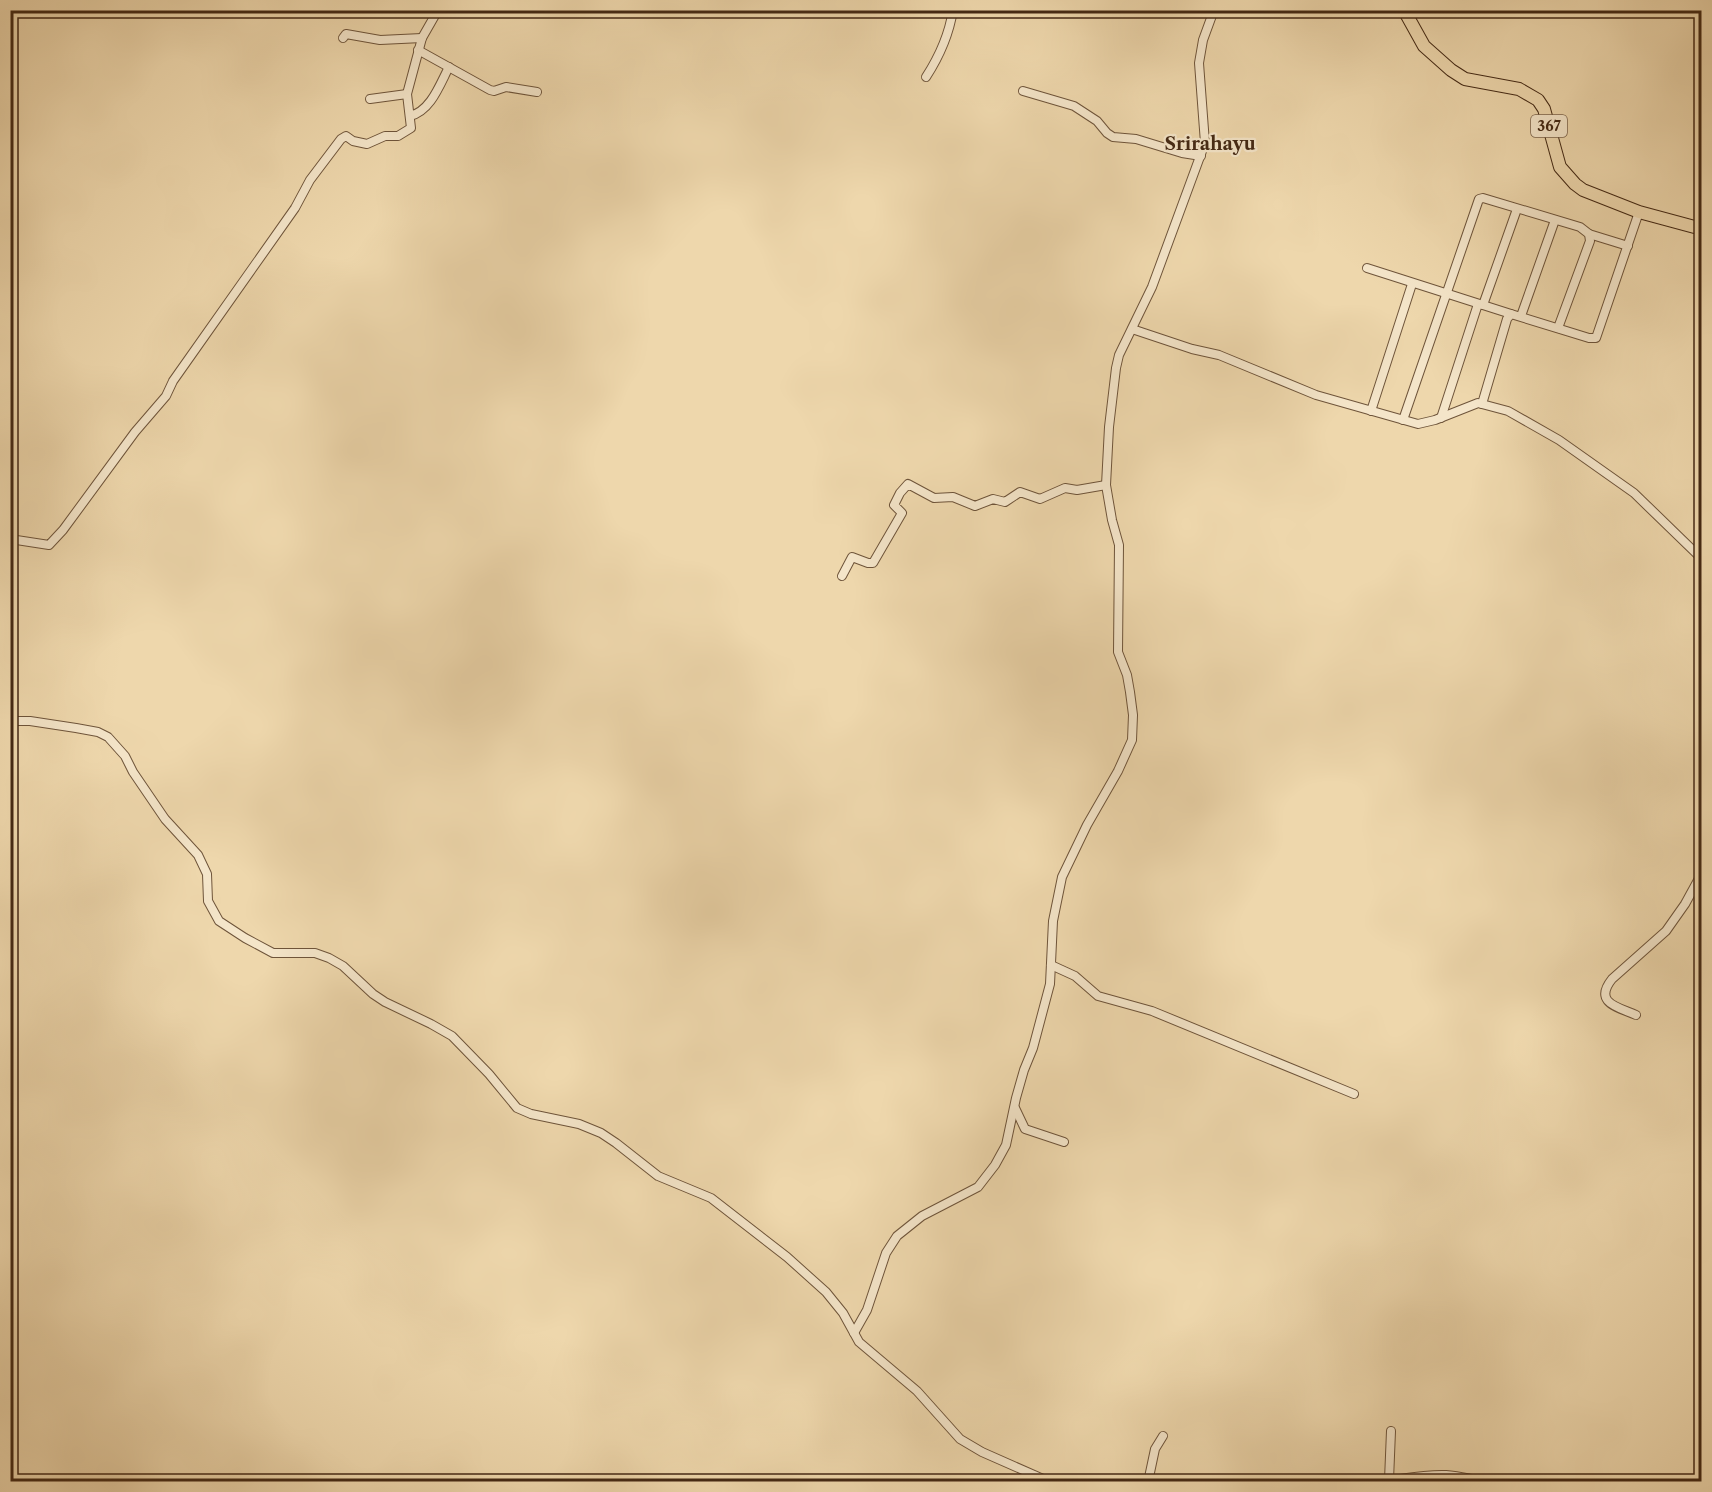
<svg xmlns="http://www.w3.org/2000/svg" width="1712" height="1492" viewBox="0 0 1712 1492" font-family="'Libre Caslon Text',serif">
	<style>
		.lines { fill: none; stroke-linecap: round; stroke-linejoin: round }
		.street-casing { stroke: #6e543a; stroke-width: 10 }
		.primary-casing { stroke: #442914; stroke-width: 14 }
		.street { stroke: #f4e5c9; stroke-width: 8 }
		.primary { stroke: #eed7ac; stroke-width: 12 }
		.labels { text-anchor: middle; stroke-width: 4.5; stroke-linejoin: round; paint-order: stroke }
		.shield { fill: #f4e5c9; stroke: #79614a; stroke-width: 1.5 }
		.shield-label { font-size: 14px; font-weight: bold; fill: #442914 }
		.quarter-label { font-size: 18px; font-weight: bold; fill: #442914; stroke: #f4e5c9 }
	</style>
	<rect width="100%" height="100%" fill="#eed7ac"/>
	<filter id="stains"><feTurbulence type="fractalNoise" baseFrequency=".00333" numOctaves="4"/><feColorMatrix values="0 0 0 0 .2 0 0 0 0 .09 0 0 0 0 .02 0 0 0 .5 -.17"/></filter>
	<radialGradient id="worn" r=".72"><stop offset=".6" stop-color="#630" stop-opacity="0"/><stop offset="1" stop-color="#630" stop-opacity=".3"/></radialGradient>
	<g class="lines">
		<defs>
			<g id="street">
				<polyline points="343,38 346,34 380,40 422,38"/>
				<polyline points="418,50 490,90 494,91 506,87 537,92"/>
				<path d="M926,77C939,57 949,35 953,10"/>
				<polyline points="1023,91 1074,106 1097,121 1107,133 1113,137 1136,139 1182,153 1201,156"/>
				<polyline points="370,99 407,94"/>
				<path d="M410,116C431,111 440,84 449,67"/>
				<polyline points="1589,234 1628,246"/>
				<polyline points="1367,268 1511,314"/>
				<polyline points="1483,305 1517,209"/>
				<polyline points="1521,316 1555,220"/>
				<polyline points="1132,329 1192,349 1219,355 1316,395 1418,424 1435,420 1478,403 1508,411 1559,440 1634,493 1702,559"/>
				<polyline points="1482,404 1507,319 1511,314 1589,338 1596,338 1639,212"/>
				<polyline points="1371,411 1412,284"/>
				<polyline points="1441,418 1478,304"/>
				<polyline points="1403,420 1479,199 1483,198 1580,227 1589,234 1590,241 1558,328"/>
				<polyline points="10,539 49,545 63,530 135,432 166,396 173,381 295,208 310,180 341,139 346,136 353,141 367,144 385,136 398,136 411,128 407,94 422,38 438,10"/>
				<polyline points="842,576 852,557 868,563 873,563 902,513 894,505 900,493 908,484 934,498 953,497 975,506 993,499 1005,502 1020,492 1040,499 1065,488 1077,490 1106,485"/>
				<polyline points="10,721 30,721 76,728 98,732 108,737 125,756 133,772 165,819 198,855 207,874 208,901 219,921 245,938 273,953 315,953 329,958 343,966 373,994 385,1002 431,1024 452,1036 489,1074 517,1108 531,1114 579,1124 601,1133 616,1143 658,1176 711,1198 787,1257 826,1292 843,1313 859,1342 917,1391 960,1439 982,1452 1050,1482"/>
				<polyline points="1051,965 1075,976 1098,996 1152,1011 1354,1094"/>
				<path d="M1636,1015C1618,1007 1593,1003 1612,979L1666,931L1685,904L1702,873"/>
				<polyline points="1015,1108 1025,1129 1064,1142"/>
				<polyline points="854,1333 867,1310 886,1253 897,1236 922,1216 978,1187 995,1165 1006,1145 1016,1098 1024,1070 1033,1048 1050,984 1053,921 1062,877 1087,825 1118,771 1132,740 1133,715 1130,692 1127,675 1118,652 1119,545 1112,520 1106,485 1109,427 1116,368 1119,355 1152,287 1205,143 1199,63 1203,40 1214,10"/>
				<polyline points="1389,1480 1391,1431"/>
				<polyline points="1148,1482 1155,1449 1163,1436"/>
				<path d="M1375,1482C1398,1480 1422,1474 1446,1475C1460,1476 1474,1480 1488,1482"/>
			</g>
			<polyline id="primary" points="1404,10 1424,46 1451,70 1465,79 1519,89 1538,100 1544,109 1560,167 1575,184 1583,190 1639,212 1702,229"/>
		</defs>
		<use href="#street" class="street-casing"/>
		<use href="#primary" class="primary-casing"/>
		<use href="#street" class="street"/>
		<use href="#primary" class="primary"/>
	</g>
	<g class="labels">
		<rect class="shield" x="1531" y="115" width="36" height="22" rx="4.5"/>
		<g class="shield-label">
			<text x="1549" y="131">367</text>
		</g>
		<g class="quarter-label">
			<text x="1210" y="150">Srirahayu</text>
		</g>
	</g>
	<rect width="1712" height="1492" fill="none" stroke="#eed7ac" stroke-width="36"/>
	<rect x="12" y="12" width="1688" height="1468" fill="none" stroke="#442914" stroke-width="3"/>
	<rect x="18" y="18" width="1676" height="1456" fill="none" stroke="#442914" stroke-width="1.5"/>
	<rect width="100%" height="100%" filter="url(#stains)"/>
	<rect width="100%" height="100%" fill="url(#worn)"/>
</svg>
